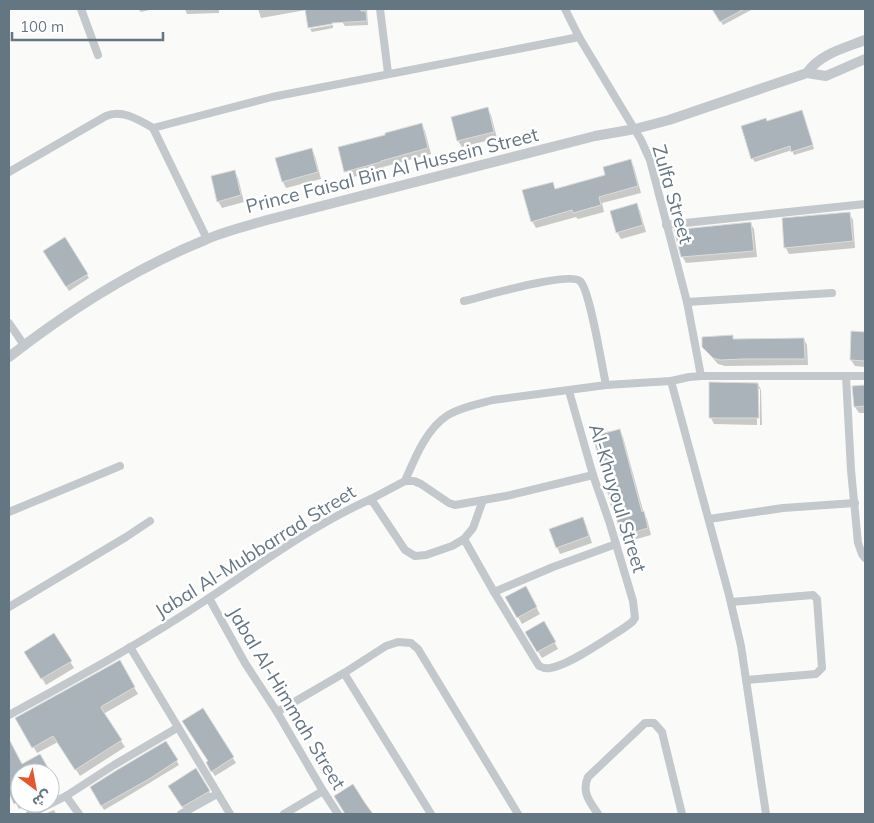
<svg xmlns="http://www.w3.org/2000/svg" width="874" height="823" viewBox="0 0 874 823" font-family="Mulish,'Noto Sans Arabic',sans-serif">
	<style>
		.shadow { fill: #0003 }
		.building { fill: #aab3b9; stroke: #dcdcda }
		.lines { fill: none; stroke-linecap: round; stroke-linejoin: round }
		.minor { stroke: #c3c8cc; stroke-width: 8 }
		.tertiary { stroke: #c3c8cc; stroke-width: 10 }
		.labels { text-anchor: middle; stroke-width: 5; stroke-linejoin: round; paint-order: stroke }
		.street-label { font-size: 19px; fill: #657683; stroke: #fff }
	</style>
	<rect width="100%" height="100%" fill="#fafaf8"/>
	<g class="shadow">
		<polygon points="138,9 154,9 141,12"/>
		<polygon points="185,9 219,9 219,13 187,14"/>
		<polygon points="258,9 330,9 332,22 306,10 261,18"/>
		<polygon points="342,9 367,9 368,25 345,26 342,22"/>
		<polygon points="714,9 753,9 723,25"/>
		<polygon points="333,25 333,28 312,32 310,29"/>
		<polygon points="487,109 491,115 497,138 462,147 458,141 452,118"/>
		<polygon points="802,112 804,116 814,149 794,155 792,150 755,162 752,158 767,122"/>
		<polygon points="421,125 425,131 431,154 383,167 384,169 349,178 346,171"/>
		<polygon points="311,149 315,156 321,179 286,188 283,182"/>
		<polygon points="630,160 634,167 641,193 602,203 604,212 578,219 576,217 536,228 532,221 552,183 556,190 606,175"/>
		<polygon points="234,171 238,178 244,202 222,208 218,201"/>
		<polygon points="637,205 640,211 646,232 621,239 617,232"/>
		<polygon points="849,213 853,220 855,248 789,254 786,248"/>
		<polygon points="750,223 754,229 757,257 686,263 682,256"/>
		<polygon points="65,239 89,278 69,291 45,252"/>
		<polygon points="853,333 865,333 865,367 855,366 851,360"/>
		<polygon points="732,337 734,340 804,339 807,345 808,365 725,366 718,364 708,353 704,346"/>
		<polygon points="758,384 761,390 762,425 760,425 760,389 757,389 757,425 714,424 711,418"/>
		<polygon points="865,386 865,413 859,413 855,407 854,388"/>
		<polygon points="619,430 623,437 644,514 647,519 651,535 626,542 623,536 616,513 614,508"/>
		<polygon points="582,519 586,525 592,543 560,554 557,547"/>
		<polygon points="525,587 540,614 522,624 507,597"/>
		<polygon points="544,623 558,649 542,658 526,632"/>
		<polygon points="54,635 74,668 46,685 26,652"/>
		<polygon points="119,662 138,694 105,713 104,715 125,747 80,776 58,742 37,753 17,718"/>
		<polygon points="202,710 236,763 215,776 207,763 209,761"/>
		<polygon points="9,740 21,766 50,773 20,773 20,803 32,803 19,809 9,790"/>
		<polygon points="166,742 179,765 123,799 104,810 91,788"/>
		<polygon points="196,770 213,798 186,813 170,786"/>
		<polygon points="50,773 57,786 50,790"/>
		<polygon points="54,810 56,814 45,814"/>
	</g>
	<g class="building">
		<polygon points="305,9 361,9 361,11 366,11 367,21 332,23 332,24 308,28"/>
		<polygon points="712,9 744,9 720,22"/>
		<polygon points="488,107 494,132 457,141 451,117"/>
		<polygon points="802,110 813,145 791,152 790,146 751,159 741,126 766,118 767,121"/>
		<polygon points="422,123 428,148 381,161 381,162 344,172 338,147 385,135 385,133"/>
		<polygon points="312,148 318,172 282,182 275,158"/>
		<polygon points="631,159 638,186 599,197 601,205 573,213 572,210 531,222 522,190 553,182 555,189 605,175 603,167"/>
		<polygon points="235,170 241,195 217,202 211,176"/>
		<polygon points="637,203 643,225 616,233 610,211"/>
		<polygon points="850,212 853,241 784,248 782,218"/>
		<polygon points="751,222 754,251 681,257 674,230"/>
		<polygon points="65,237 88,274 66,287 43,251"/>
		<polygon points="851,331 865,332 865,361 850,360"/>
		<polygon points="733,335 733,339 804,338 805,359 743,359 720,360 713,358 702,347 702,337"/>
		<polygon points="709,382 758,383 759,418 709,418"/>
		<polygon points="865,385 865,406 854,407 852,386"/>
		<polygon points="620,429 642,512 644,511 648,528 621,536 614,509 612,509 593,436"/>
		<polygon points="583,517 589,536 556,548 549,529"/>
		<polygon points="526,586 537,607 517,618 505,597"/>
		<polygon points="544,621 556,642 537,652 525,632"/>
		<polygon points="54,633 72,661 41,679 24,652"/>
		<polygon points="120,660 135,687 102,706 101,708 122,740 75,770 53,736 32,748 15,718"/>
		<polygon points="203,708 234,757 211,772 206,762 208,761 182,721"/>
		<polygon points="9,739 22,764 40,754 51,773 20,773 20,801 14,804 9,793"/>
		<polygon points="166,741 178,760 149,779 101,806 90,787 117,770"/>
		<polygon points="196,768 210,791 182,807 168,786"/>
		<polygon points="353,784 365,803 373,814 345,814 334,796"/>
	</g>
	<g class="lines">
		<g class="minor">
			<polyline points="81,9 98,55"/>
			<polyline points="380,9 388,73"/>
			<polyline points="565,9 579,37 641,140 650,160 687,302 701,376"/>
			<polyline points="153,128 272,97 579,37"/>
			<path d="M9,172L106,116C122,109 139,120 153,128L207,239"/>
			<polyline points="666,225 865,204"/>
			<path d="M464,301C482,297 568,271 580,281C590,290 602,367 606,385"/>
			<polyline points="687,302 832,293"/>
			<polyline points="9,323 24,345"/>
			<polyline points="846,376 851,470 858,543 862,554 865,558"/>
			<polyline points="671,381 729,595 741,646 766,814"/>
			<path d="M569,391L593,475L610,524L633,601L635,618L632,622L624,628C608,638 568,666 550,668C546,669 543,668 539,666L494,592L553,567L616,544"/>
			<path d="M405,481C415,458 426,429 448,415C461,407 478,404 493,400L606,385L671,381L689,377L701,376H865"/>
			<polyline points="371,499 405,481 414,481 421,484 449,503 455,505 506,496 593,475"/>
			<polyline points="9,512 120,466"/>
			<polyline points="709,519 783,508 855,503"/>
			<polyline points="464,539 494,592"/>
			<polyline points="209,598 245,663 277,712 323,791 338,814"/>
			<polyline points="731,602 813,595 817,599 822,668 816,674 746,680"/>
			<polyline points="9,607 126,537 150,521"/>
			<polyline points="130,647 230,814"/>
			<polyline points="344,673 431,814"/>
			<polyline points="277,712 344,673 386,646 398,642 411,643 418,649 518,814"/>
			<path d="M9,715C77,678 145,641 209,598C262,563 313,525 371,499L405,550L415,556L426,555L452,546L464,539L473,528L483,500"/>
			<polyline points="66,796 79,814"/>
			<polyline points="30,814 66,796 114,765 177,728"/>
			<polyline points="181,814 217,794"/>
			<polyline points="284,814 323,791"/>
			<path d="M598,814C590,802 581,792 588,777L645,723H654L662,732L682,814"/>
		</g>
		<g class="tertiary">
			<path d="M807,73C819,54 845,48 865,40"/>
			<path d="M9,357C68,311 136,268 205,240C225,231 247,226 267,220L595,136L635,129L669,120L807,73L826,76L865,59"/>
		</g>
	</g>
	<g class="labels">
		<g class="street-label">
			<text transform="translate(392 170) rotate(-14)" y="7">Prince Faisal Bin Al Hussein Street</text>
			<text transform="translate(673 194) rotate(74)" y="7">Zulfa Street</text>
			<text transform="translate(618 498) rotate(73)" y="7">Al-Khuyoul Street</text>
			<text transform="translate(255 551) rotate(-32)" y="7">Jabal Al-Mubbarrad Street</text>
			<text transform="translate(287 698) rotate(59)" y="7">Jabal Al-Himmah Street</text>
		</g>
	</g>
	<rect width="874" height="823" fill="none" stroke="#657683" stroke-width="20"/>
	<g transform="translate(35 788) rotate(148)"><circle r="24" fill="#ffffff" stroke="#c1c8cd"/>
	<path d="M0-4L9 19L0 12L-9 19Z" fill="#e4572e"/>
	<text y="-8" font-size="14" font-weight="bold" text-anchor="middle" fill="#657683">ش</text>
	</g>
	<path d="M12 32v8h151v-8" fill="none" stroke="#657683" stroke-width="2.5"/>
	<text x="20" y="32" font-size="15" fill="#657683" stroke="#ffffff" stroke-width="4" paint-order="stroke">100 m</text>
</svg>
